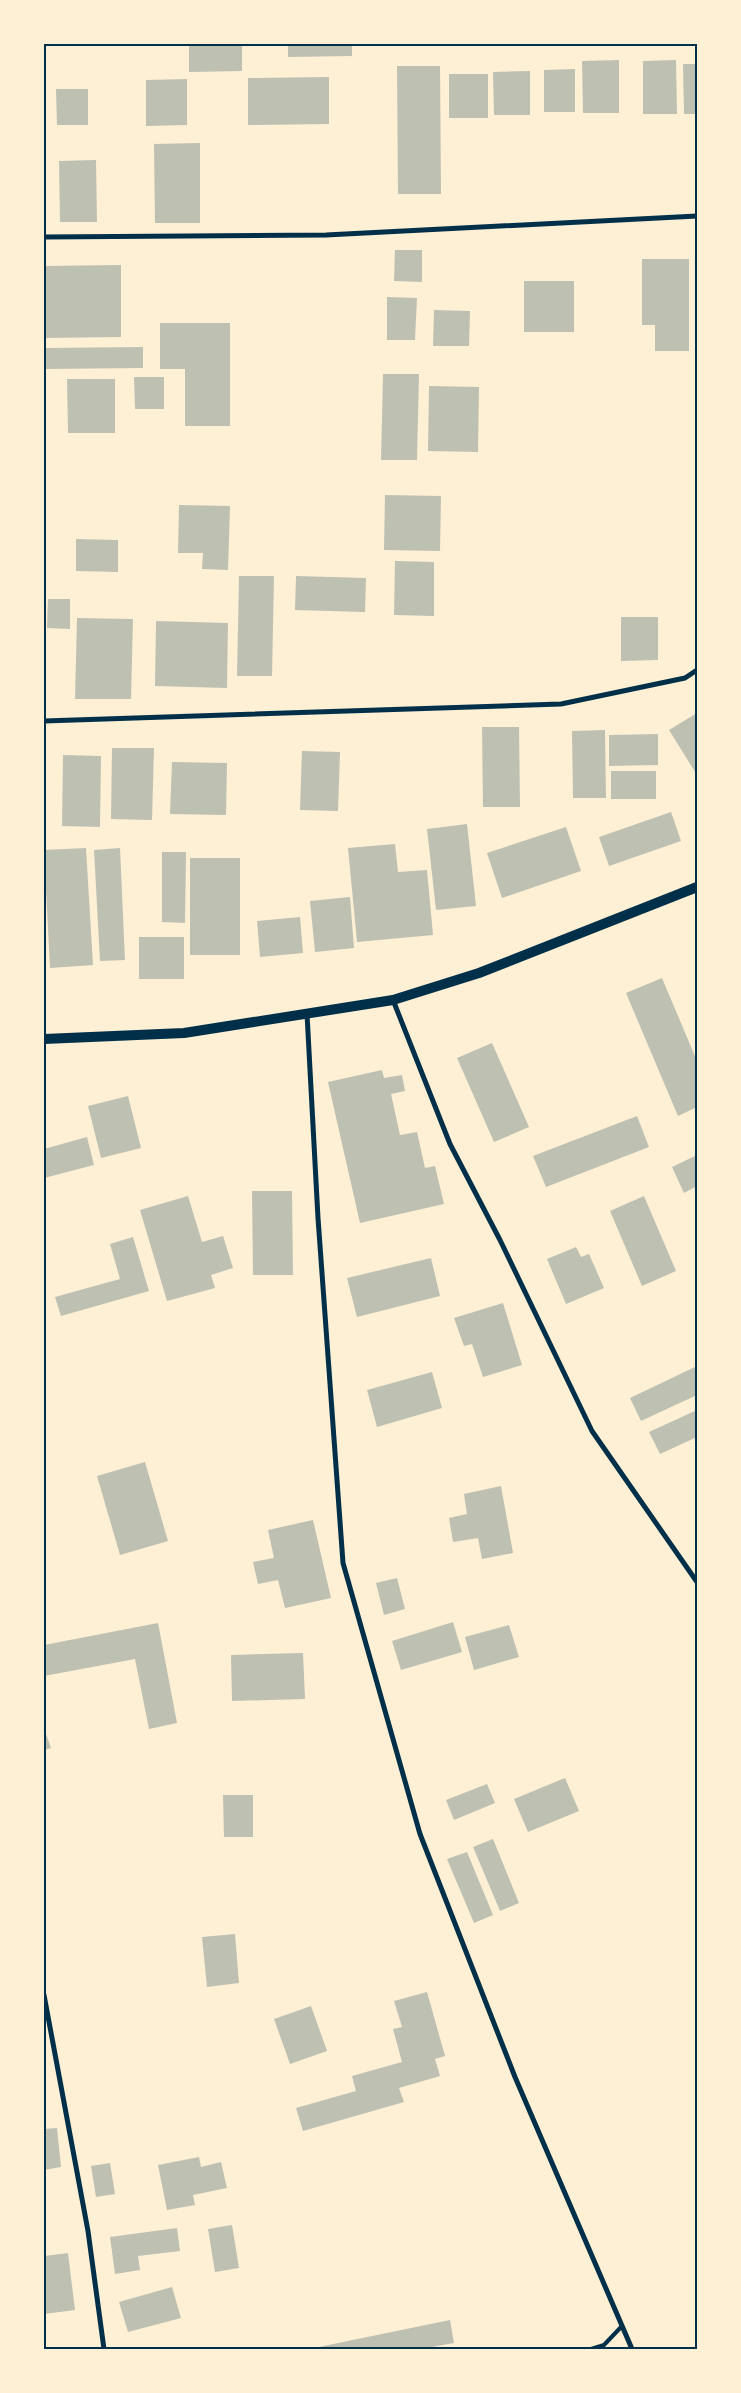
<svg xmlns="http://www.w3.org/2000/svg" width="741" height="2393" viewBox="0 0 741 2393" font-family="Inter,sans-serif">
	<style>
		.building { fill: #bec0b2 }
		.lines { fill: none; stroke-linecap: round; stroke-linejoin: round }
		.service { stroke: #003049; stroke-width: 4 }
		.minor { stroke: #003049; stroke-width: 5 }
		.secondary { stroke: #003049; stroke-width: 10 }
		.neatline { fill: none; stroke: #003049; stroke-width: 2 }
	</style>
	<rect width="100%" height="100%" fill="#fdf0d5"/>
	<g class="building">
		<polygon points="189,44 242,44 242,71 189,72"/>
		<polygon points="288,44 352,44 352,56 288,57"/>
		<polygon points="619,60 619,113 583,113 582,61"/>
		<polygon points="676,60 677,114 643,114 643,61"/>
		<polygon points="683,64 697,64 697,114 684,114"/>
		<polygon points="397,66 440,66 441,194 398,194"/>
		<polygon points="575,69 575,112 544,112 544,70"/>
		<polygon points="530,71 530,115 494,115 493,72"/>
		<rect x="449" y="74" width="39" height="44"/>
		<polygon points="329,77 329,124 248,125 248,78"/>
		<polygon points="187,79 187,125 146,126 146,80"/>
		<polygon points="56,89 88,89 88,125 57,125"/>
		<polygon points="200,143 200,223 155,223 154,144"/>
		<polygon points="96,160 97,222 60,222 59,161"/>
		<polygon points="395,250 422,250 422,282 394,281"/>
		<polygon points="642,259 689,259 689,351 655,351 655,325 642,325"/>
		<polygon points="121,265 121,337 44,338 44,266"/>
		<rect x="524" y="281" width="50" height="51"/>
		<polygon points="387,297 417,298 415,340 387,340"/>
		<polygon points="434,310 470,311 469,346 433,346"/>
		<polygon points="160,323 230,323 230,426 185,426 185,369 160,369"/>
		<polygon points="143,347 143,368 44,369 44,348"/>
		<polygon points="383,374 419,374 417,460 381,460"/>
		<polygon points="134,377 164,377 164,409 135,409"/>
		<polygon points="67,379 115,379 115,433 68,433"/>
		<polygon points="429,386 479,387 478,452 428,451"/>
		<polygon points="385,495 441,496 440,551 384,550"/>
		<polygon points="179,505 230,506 228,570 202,569 203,553 178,553"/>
		<polygon points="76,539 118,540 118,572 76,571"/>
		<polygon points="395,561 434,562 434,616 394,615"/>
		<polygon points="239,576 274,576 272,676 237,676"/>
		<polygon points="296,576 366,578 365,612 295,610"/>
		<polygon points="48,599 70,599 70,629 47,628"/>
		<polygon points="621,617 658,617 658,660 621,661"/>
		<polygon points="77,618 133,619 131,699 75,699"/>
		<polygon points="156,621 228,623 227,688 155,686"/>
		<polygon points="697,713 697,775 669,730"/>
		<polygon points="482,727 519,727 520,807 483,807"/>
		<polygon points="605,730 606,798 573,798 572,731"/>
		<polygon points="658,734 658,765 609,766 609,735"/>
		<polygon points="112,748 154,748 152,820 111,819"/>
		<polygon points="302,751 340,752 338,811 300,810"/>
		<polygon points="63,755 101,756 100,827 62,826"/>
		<polygon points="172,762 227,763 226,815 170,814"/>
		<rect x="611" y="771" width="45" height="28"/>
		<polygon points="671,812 681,841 609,866 599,837"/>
		<polygon points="467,824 476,906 436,910 427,829"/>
		<polygon points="566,827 581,871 502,898 487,853"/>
		<polygon points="395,844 398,872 427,870 433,935 357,942 348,848"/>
		<polygon points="86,848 93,965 50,968 44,850"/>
		<polygon points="120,848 125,960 100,961 94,850"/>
		<polygon points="162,852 186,852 185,923 162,922"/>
		<rect x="190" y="858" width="50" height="97"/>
		<polygon points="350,897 354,948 315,952 310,901"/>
		<polygon points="300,917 303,953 260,957 257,921"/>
		<rect x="139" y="937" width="45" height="42"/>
		<polygon points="662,978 697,1061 697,1107 678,1116 626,993"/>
		<polygon points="492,1043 529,1127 494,1142 457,1058"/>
		<polygon points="382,1070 384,1078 402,1075 405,1091 391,1094 400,1135 417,1132 425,1168 435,1166 444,1204 360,1223 328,1082"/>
		<polygon points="128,1096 141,1148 101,1158 88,1106"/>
		<polygon points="637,1116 649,1147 546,1187 533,1156"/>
		<polygon points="87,1137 94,1165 44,1178 44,1149"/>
		<polygon points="697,1155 697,1186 684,1193 672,1167"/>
		<polygon points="252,1191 292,1191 293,1275 253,1275"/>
		<polygon points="188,1196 202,1242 223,1236 233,1268 211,1275 215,1288 167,1301 140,1210"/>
		<polygon points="644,1196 676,1271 642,1286 610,1211"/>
		<polygon points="133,1237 149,1291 61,1316 55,1297 120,1279 110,1244"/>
		<polygon points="576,1247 581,1257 589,1254 604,1288 566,1304 547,1259"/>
		<polygon points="431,1258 440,1296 357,1317 347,1278"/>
		<polygon points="503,1303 522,1365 483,1377 472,1344 464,1346 454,1318"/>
		<polygon points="697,1366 697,1395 641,1421 630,1398"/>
		<polygon points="432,1372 442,1408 377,1427 367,1390"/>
		<polygon points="697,1410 697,1437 660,1454 649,1432"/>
		<polygon points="145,1462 168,1541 120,1555 97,1476"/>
		<polygon points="501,1486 513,1553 482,1559 478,1538 453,1542 449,1518 467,1514 464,1494"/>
		<polygon points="313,1520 331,1598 285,1608 278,1580 258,1584 253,1562 274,1558 268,1530"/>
		<polygon points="397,1578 405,1609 384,1615 376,1583"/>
		<polygon points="453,1622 462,1652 401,1670 392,1641"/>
		<polygon points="158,1623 177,1723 149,1729 135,1659 44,1676 44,1645"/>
		<polygon points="509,1625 519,1657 474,1670 465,1637"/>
		<polygon points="303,1653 305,1699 232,1701 231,1655"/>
		<polygon points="44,1728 51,1748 44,1750"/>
		<polygon points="565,1778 579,1811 528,1832 514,1799"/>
		<polygon points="487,1784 495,1803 454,1820 446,1800"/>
		<polygon points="223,1795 253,1795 253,1837 224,1837"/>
		<polygon points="493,1839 519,1903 500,1911 473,1847"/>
		<polygon points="467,1852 493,1915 474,1923 447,1859"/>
		<polygon points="235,1934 239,1983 207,1987 202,1937"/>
		<polygon points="427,1992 445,2056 435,2059 440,2076 399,2088 404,2102 303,2131 296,2108 356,2091 352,2076 402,2062 393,2029 402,2027 394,2001"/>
		<polygon points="311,2006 327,2051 290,2064 274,2019"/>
		<polygon points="57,2128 61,2167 44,2170 44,2129"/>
		<polygon points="199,2157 201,2167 221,2162 227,2188 193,2195 195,2205 167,2210 158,2165"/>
		<polygon points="110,2163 115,2194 96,2197 91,2166"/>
		<polygon points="232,2225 239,2268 215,2272 208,2229"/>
		<polygon points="177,2228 180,2251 138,2256 140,2270 115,2274 110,2237"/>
		<polygon points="68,2253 75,2310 44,2314 44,2256"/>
		<polygon points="172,2287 181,2318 128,2332 119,2302"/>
		<polygon points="450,2320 454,2343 421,2349 309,2349"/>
	</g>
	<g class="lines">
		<polyline class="service" points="591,2349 604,2345 622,2326"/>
		<g class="minor">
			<polyline points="44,237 326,235 697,216"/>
			<polyline points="44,721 561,704 685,678 697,670"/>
			<polyline points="393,1000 450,1144 500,1240 592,1431 697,1582"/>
			<polyline points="307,1014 318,1218 343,1563 420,1834 515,2077 632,2349"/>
			<polyline points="44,1995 88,2231 104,2349"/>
		</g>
		<polyline class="secondary" points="44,1039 184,1033 393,1000 479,973 697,887"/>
	</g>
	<rect width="741" height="2393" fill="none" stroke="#fdf0d5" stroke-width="90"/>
	<rect x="45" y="45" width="651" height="2303" class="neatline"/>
</svg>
